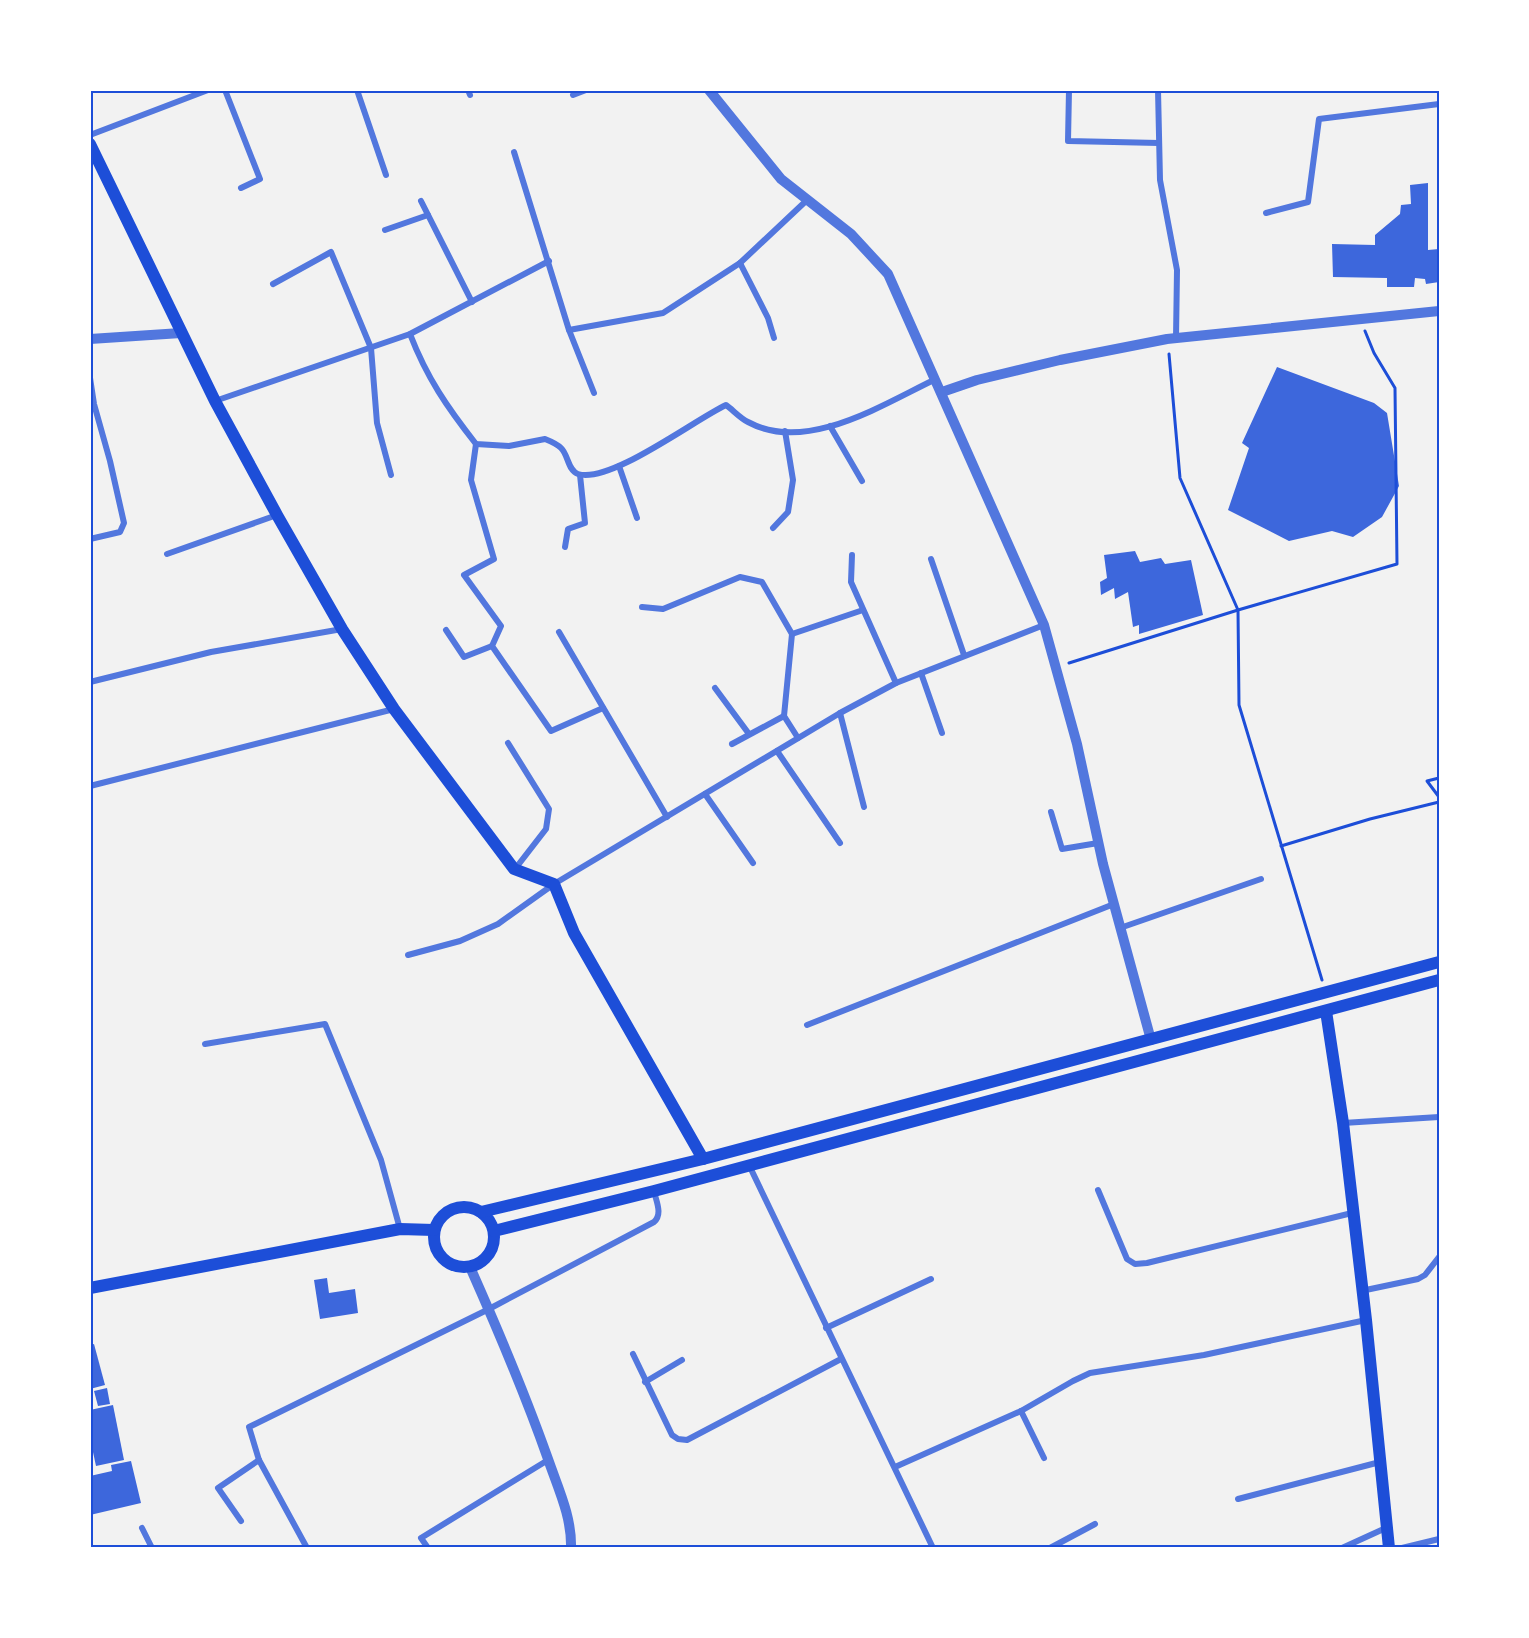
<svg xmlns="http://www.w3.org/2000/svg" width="1529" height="1638" viewBox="0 0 1529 1638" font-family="Barlow,sans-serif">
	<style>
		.building { fill: #3d67dc }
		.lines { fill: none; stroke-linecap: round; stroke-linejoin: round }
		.path { stroke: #1d4ed8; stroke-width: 3 }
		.minor { stroke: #5277de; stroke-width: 6 }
		.tertiary { stroke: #5277de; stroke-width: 10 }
		.secondary { stroke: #1d4ed8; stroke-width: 12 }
		.neatline { fill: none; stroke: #1d4ed8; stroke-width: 2 }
	</style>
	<rect width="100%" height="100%" fill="#f2f2f2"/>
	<g class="building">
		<polygon points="1428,183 1428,250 1439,249 1439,282 1426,284 1425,279 1415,278 1414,287 1387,287 1387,278 1333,277 1332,244 1375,245 1375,235 1400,214 1401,205 1411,204 1410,185"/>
		<polygon points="1277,367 1374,403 1387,413 1399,486 1382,517 1353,537 1332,531 1289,541 1228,510 1249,448 1242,443"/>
		<polygon points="1135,551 1140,562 1161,558 1165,564 1191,560 1203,615 1139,634 1139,625 1133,627 1128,592 1115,599 1114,588 1101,595 1100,582 1107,578 1104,555"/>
		<polygon points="327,1278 329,1293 355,1289 358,1313 320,1319 314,1280"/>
		<polygon points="94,1344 105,1385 90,1389 90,1345"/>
		<polygon points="107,1388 110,1404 98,1406 94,1391"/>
		<polygon points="113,1405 124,1460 96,1466 90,1438 90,1410"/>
		<polygon points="131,1461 141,1503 90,1515 90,1476 112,1471 111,1465"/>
	</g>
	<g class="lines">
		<g class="path">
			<polyline points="1069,663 1238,610 1180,478 1169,354"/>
			<polyline points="1439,778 1427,781 1439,797"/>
			<polyline points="1281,846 1370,819 1439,802"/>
			<polyline points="1322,980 1239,705 1238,610 1397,564 1395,388 1374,353 1365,331"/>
		</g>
		<g class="minor">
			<polyline points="225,90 260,179 241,188"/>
			<polyline points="357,90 386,175"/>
			<polyline points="468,90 470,95"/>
			<polyline points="1069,90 1068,141 1159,143"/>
			<polyline points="1158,90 1160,180 1177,270 1176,338"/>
			<polyline points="573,95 586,90"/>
			<polyline points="90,135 208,90"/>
			<polyline points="514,152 569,330 594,393"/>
			<polyline points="421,201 472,302"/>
			<polyline points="1266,213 1308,202 1319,119 1439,104"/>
			<polyline points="385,230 428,215"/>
			<polyline points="740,263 768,318 774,338"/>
			<polyline points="273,284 331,252 371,348 377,423 391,475"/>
			<polyline points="569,330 663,313 740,263 806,201"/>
			<path d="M410,334C427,378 447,407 476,444L509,446L545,439C550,441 557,444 561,448C568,454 568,471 578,474C610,484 694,420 726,405C733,410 740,418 748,422C807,454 883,404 936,379"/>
			<polyline points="90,378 94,404 110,461 124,523 120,532 90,539"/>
			<polyline points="215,401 410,334 549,261"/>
			<polyline points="830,426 862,481"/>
			<polyline points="476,444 471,480 494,559 464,575 501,626 492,646 551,731 603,708"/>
			<polyline points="619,466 637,518"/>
			<polyline points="773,528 788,512 793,480 785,431"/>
			<polyline points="565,547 568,529 585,523 580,475"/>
			<polyline points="167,554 277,515"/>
			<polyline points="852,555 851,582 896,683"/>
			<polyline points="931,559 964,655"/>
			<polyline points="642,607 663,609 740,577 762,582 792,634 784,716 798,738"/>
			<polyline points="446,630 464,657 492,646"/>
			<polyline points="559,632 667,817"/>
			<polyline points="792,634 863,610"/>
			<polyline points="921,673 942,733"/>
			<polyline points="90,682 211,652 342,629"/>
			<polyline points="715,688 749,734"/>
			<polyline points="840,713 864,807"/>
			<polyline points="508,743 549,809 546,829 515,869"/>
			<polyline points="732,744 784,716"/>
			<polyline points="777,751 840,843"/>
			<polyline points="90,786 394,709"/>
			<polyline points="705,794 753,863"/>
			<polyline points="1051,812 1062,849 1098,843"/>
			<polyline points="1120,928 1261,879"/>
			<polyline points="408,955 460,941 498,924 554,884 840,713 896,683 1044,625"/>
			<polyline points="807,1025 1114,904"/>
			<polyline points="205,1044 325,1024 381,1160 400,1229"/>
			<polyline points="1343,1123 1439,1117"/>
			<polyline points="749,1165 933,1548"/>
			<polyline points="1098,1190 1127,1259 1135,1264 1147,1263 1352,1213"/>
			<polyline points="1361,1291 1418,1279 1425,1275 1439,1257"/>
			<polyline points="826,1328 931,1279"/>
			<polyline points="633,1354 672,1435 678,1439 687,1440 841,1359"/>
			<polyline points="645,1382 682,1360"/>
			<polyline points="1021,1411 1044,1458"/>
			<polyline points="895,1467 1021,1411 1073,1381 1090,1373 1204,1355 1366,1320"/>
			<polyline points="1238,1499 1380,1462"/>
			<polyline points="241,1521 218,1488 259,1460"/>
			<polyline points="142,1528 152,1548"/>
			<path d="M307,1548L259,1460L249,1427L489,1309L654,1222C663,1214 656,1201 654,1191"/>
			<polyline points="428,1548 421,1538 548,1460"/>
			<polyline points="1050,1548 1095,1524"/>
			<polyline points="1342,1548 1388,1527"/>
			<polyline points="1402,1548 1439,1539"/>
		</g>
		<g class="tertiary">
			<polyline points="709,90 781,179 851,234 888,274 1044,625 1077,744 1103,864 1151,1040"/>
			<polyline points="90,339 181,333"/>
			<polyline points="942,392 977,380 1060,360 1167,339 1439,311"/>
			<path d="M470,1267C498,1330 525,1394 548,1459C558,1488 572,1517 571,1548"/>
		</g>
		<g class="secondary">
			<polyline points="90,144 215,401 277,515 342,629 394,709 514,869 554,884 574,933 703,1159"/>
			<polyline points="1326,1011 1343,1123 1366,1320 1389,1548"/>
			<circle cx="464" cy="1237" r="30"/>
			<polyline points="481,1212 703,1159 1439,962"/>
			<polyline points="494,1231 654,1191 1439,980"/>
			<polyline points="90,1288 400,1229 434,1230"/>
		</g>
	</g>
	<rect width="1529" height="1638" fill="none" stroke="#ffffff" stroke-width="183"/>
	<rect x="92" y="92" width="1346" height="1454" class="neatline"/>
</svg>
